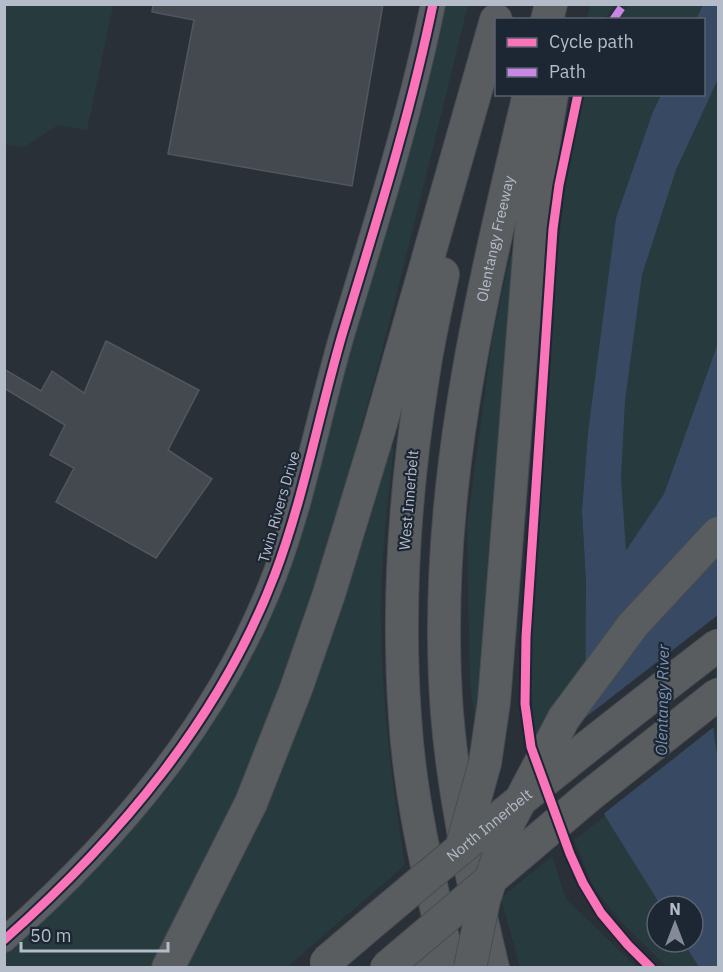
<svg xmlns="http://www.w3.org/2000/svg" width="723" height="972" viewBox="0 0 723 972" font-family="'IBM Plex Sans',sans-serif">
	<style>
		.green { fill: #273a3e }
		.water { fill: #384963 }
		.pier { fill: #2a3038 }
		.building { fill: #444950; stroke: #52575f; stroke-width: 1.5 }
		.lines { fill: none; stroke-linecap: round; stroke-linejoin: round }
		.secondary-casing { stroke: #484c53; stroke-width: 26 }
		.motorway-casing { stroke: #474c53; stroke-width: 34 }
		.secondary { stroke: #595d64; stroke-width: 24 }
		.motorway { stroke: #5a5d60; stroke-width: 32 }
		.motorway-bridge-casing { stroke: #474c53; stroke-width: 34; stroke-linecap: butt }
		.motorway-bridge { stroke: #5a5d60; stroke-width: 32 }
		.quiet { stroke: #c787e3; stroke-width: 8; stroke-dasharray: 15 8; stroke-linecap: butt }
		.cycleway-casing { stroke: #1d2633; stroke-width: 13 }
		.cycleway { stroke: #fb73b8; stroke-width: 9 }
		.labels { text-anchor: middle; stroke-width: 4.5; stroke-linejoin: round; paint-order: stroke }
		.street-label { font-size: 15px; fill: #b4bcc9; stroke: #1d2633 }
		.water-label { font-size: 16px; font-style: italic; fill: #7c92b1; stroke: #1d2633 }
	</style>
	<rect width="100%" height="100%" fill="#2a3038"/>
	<g class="green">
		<polygon points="5,4 113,5 87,130 58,125 24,147 5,145"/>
		<path d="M445,5H468C428,167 390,329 344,490C318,579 293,667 257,752C227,826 188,897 151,967H5L4,953L113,851L171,784L211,727L260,639L281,588L339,388L385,237L425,98Z"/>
		<polygon points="590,5 590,4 616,5 604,19 587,19"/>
		<polygon points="629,5 703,5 696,19 618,20"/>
		<polygon points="718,79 718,343 664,494 625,550 621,479 625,401 642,275 676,170"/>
		<path d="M584,95H661L652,114L616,218L588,432L582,511L586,582V659L536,741C522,650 535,556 541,464C545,413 549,362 553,310C558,238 565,165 584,95Z"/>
		<polygon points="510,256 518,256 478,741 470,683 467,525 492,341"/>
		<path d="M385,446L394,447C388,499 382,550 381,602C380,690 391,778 405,865L287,967L178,968Z"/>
		<path d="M718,623V759C709,715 709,667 718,623Z"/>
		<polygon points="605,816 661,906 657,906 657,942 683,942 699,967 667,967 623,924 594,888 574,840"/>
		<polygon points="552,856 566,899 637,967 520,967 501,898"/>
	</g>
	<path class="water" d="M703,5H718V79L676,170L642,275L625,401L621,479L626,550L664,494L718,343V623C709,667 709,715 718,759V967H699L683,942H693V906H661L605,816L585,748L586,582L582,511L588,432L616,218L652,114L661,95L704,94V20L696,19Z"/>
	<polygon class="pier" points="718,615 718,637 715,651 715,726 602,815 582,748 582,720"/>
	<g class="building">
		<polygon points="153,4 383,4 352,186 168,154 194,20 152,12"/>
		<polygon points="106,341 199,390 168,450 212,479 156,558 56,502 74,468 50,455 65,425 4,388 4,369 41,391 52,371 84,393"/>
	</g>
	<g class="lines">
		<defs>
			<path id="secondary" d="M4,940C119,838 220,719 275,574C304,497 319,414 342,335C375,226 410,117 433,4"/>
			<g id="motorway">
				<polyline points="547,20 551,4"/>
				<path d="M443,274C436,308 428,342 423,377C405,489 397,604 405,717C410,802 431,885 450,968"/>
				<polyline points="485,763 494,702 532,217 552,94"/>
				<polyline points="168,968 251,803 296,689 329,594 379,430 496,20"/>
				<polyline points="417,968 420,962"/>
				<path id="s1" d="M493,968C473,884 454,799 447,713C431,500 480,300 529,94"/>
			</g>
		</defs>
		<use href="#secondary" class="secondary-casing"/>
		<use href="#motorway" class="motorway-casing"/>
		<use href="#secondary" class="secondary"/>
		<use href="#motorway" class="motorway"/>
		<defs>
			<g id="motorway-bridge">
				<polyline points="461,849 485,763"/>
				<path id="s2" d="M326,962C454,852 585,747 718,645"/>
				<polyline points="386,968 589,796 718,694"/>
				<polyline points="470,968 484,900 510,820 564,718 633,625 718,533"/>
			</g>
		</defs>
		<use href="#motorway-bridge" class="motorway-bridge-casing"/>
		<use href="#motorway-bridge" class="motorway-bridge"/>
		<polyline class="quiet" points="613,20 624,4"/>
		<defs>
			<g id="cycleway">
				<polyline points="578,94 559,185 553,229 526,637 525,704 531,747 570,854 583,883 601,913 628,945 651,968"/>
				<path d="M4,940C119,838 220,719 275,574C304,497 319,414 342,335C375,226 410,117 433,4"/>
			</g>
		</defs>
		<use href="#cycleway" class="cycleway-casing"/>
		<use href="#cycleway" class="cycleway"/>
	</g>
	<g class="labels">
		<g class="street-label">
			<text dy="5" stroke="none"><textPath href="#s1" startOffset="738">Olentangy Freeway</textPath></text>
			<text transform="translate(409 500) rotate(-85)" y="5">West Innerbelt</text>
			<text transform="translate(279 507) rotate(-74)" y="5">Twin Rivers Drive</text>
			<text dy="5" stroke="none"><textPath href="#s2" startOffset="213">North Innerbelt</textPath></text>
		</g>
		<g class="water-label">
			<text transform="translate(662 700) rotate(-89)" y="6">Olentangy River</text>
		</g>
	</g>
	<rect width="723" height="972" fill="none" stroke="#b4bcc9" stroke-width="12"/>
	<rect x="495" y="18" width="210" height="78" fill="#1d2633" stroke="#59626f" stroke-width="1.5"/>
	<rect x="507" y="38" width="30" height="9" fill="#fb73b8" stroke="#59626f" stroke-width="1.5"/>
	<text x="549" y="48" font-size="18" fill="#b4bcc9">Cycle path</text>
	<rect x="507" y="68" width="30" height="9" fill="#c787e3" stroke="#59626f" stroke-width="1.5"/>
	<text x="549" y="78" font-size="18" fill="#b4bcc9">Path</text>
	<g transform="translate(675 924)"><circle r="28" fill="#1d2633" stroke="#59626f" stroke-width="1.5"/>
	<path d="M0-4.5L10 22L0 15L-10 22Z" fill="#848b96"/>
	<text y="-9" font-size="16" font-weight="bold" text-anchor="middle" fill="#b4bcc9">N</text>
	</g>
	<path d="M21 942v9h147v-9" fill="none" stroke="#b4bcc9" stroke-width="3"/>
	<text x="30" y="942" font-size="18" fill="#b4bcc9" stroke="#1d2633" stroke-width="4.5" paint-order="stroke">50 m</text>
</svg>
